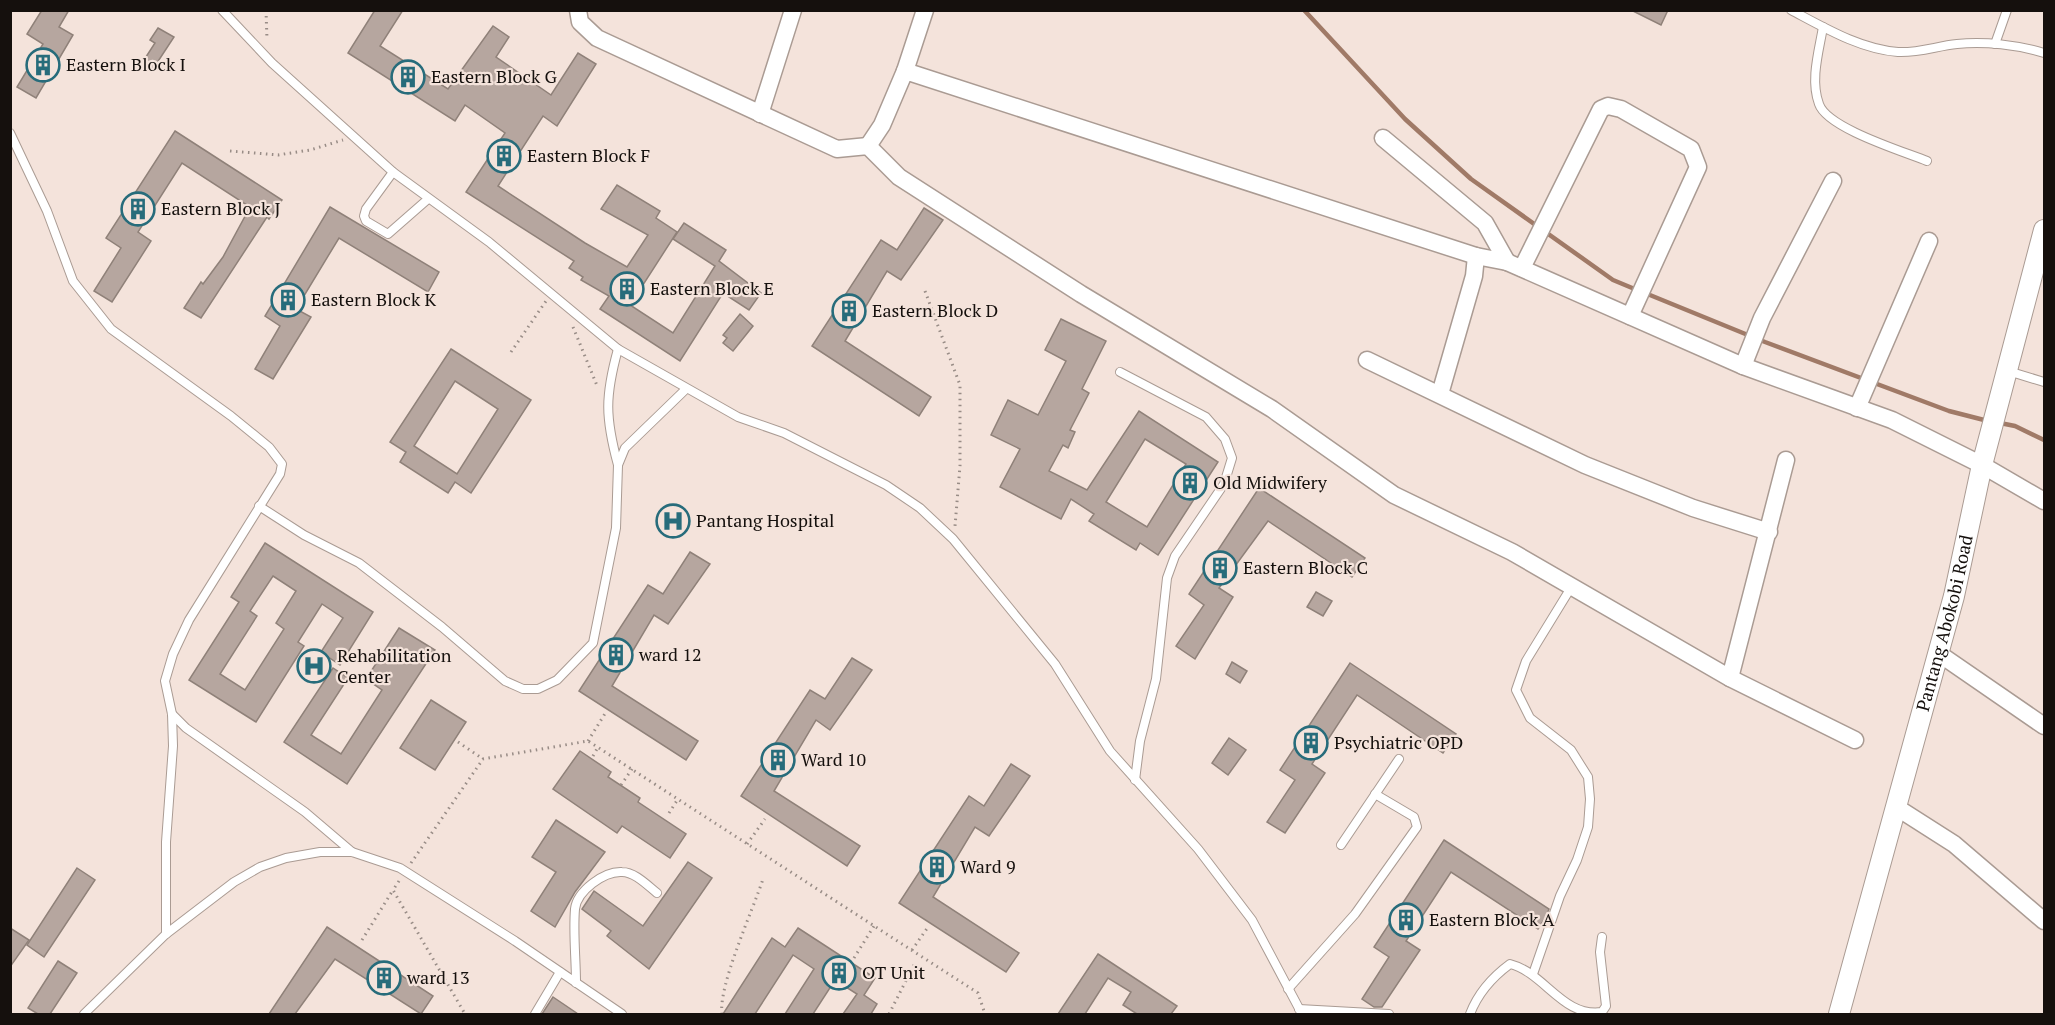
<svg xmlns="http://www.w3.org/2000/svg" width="2055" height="1025" viewBox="0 0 2055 1025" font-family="'PT Serif',serif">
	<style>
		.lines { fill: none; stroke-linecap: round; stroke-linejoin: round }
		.stream { stroke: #a07a67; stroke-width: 4.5 }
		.building { fill: #b6a69f; stroke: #8f8179; stroke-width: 1.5; fill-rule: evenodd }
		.service-casing { stroke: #aa9b93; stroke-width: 10 }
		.minor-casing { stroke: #aa9b93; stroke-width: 19 }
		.tertiary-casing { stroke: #aa9b93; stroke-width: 22 }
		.path { stroke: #988c86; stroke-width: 3; stroke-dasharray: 1.5 4.5; stroke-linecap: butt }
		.service { stroke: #fff; stroke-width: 8 }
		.minor { stroke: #fff; stroke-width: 16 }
		.tertiary { stroke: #fff; stroke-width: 20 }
		.labels { text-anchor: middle; stroke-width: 4.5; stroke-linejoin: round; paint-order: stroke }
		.poi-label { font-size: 18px; fill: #15100d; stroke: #f4e3db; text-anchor: start }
		.street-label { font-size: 18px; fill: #15100d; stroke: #f4e3db }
	</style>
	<rect width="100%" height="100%" fill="#f4e3db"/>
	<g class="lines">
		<g class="stream">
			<polyline points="1304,10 1405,119 1471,179 1613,280 1637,290"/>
			<polyline points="1645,293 1765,342 1949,411 1988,421"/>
			<polyline points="2000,423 2015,426 2044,440"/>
		</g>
	</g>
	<g class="building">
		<polygon points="42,10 69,10 59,27 73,35 36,98 17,87 43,44 27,34"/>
		<polygon points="375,10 403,10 380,46 448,89 493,26 509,37 496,57 551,95 578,53 596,64 557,126 543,116 498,186 585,243 627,267 648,235 601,209 617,185 660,211 656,218 677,232 630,305 673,333 715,266 673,239 684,223 726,250 719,261 761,293 749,310 723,293 680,361 600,309 609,296 581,280 583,277 569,268 574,261 466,192 505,133 465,105 455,121 348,53"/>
		<polygon points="1631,10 1668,10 1661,25"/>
		<polygon points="158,28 174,37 153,69 142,63 155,43 150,40"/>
		<polygon points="175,131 282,200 269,219 267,217 201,318 184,308 201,282 203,284 223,257 250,207 182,163 138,232 151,241 112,302 94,291 121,248 106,238"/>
		<polygon points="330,207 439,272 428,292 339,238 296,309 311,317 273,379 255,369 280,326 265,316"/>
		<polygon points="924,208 943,220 901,280 887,271 845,341 931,397 919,416 812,346 881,240 897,250"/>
		<polygon points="740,314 753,326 733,351 723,343 727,338 723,335"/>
		<path d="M1061,319L1106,341L1082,389L1089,393L1070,430L1075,432L1068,448L1063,445L1049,471L1087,490L1139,411L1218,462L1158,555L1140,543L1136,550L1089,521L1094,514L1071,499L1061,519L1000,487L1020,449L991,435L1008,400L1038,415L1066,361L1045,350ZM1145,439L1186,464L1147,527L1106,502Z"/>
		<path d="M451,349L531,400L471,493L455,482L448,493L400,462L406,452L390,442ZM455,381L498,409L457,474L414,446Z"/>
		<polygon points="1259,488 1365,558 1352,577 1268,521 1219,588 1233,597 1195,659 1176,646 1204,605 1189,594"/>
		<path d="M265,543L373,612L340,665L321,652L343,618L322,604L298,642L304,646L256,722L189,680L239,602L231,597ZM273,576L296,591L276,623L284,629L245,690L220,674L257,616L250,611Z"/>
		<polygon points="690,552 710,564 668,624 654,615 612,686 698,741 686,760 579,691 648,585 663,594"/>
		<polygon points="1316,592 1332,601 1323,616 1307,607"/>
		<polygon points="399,628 435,650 347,784 284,742 333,668 348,678 311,735 341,754 382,690 366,679"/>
		<polygon points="852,658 872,670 830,730 816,720 774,791 860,846 847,866 741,796 810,690 825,699"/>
		<polygon points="1232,662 1247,671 1240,683 1226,674"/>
		<polygon points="1350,663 1456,734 1443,753 1357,695 1312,764 1325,773 1285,833 1267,822 1295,780 1280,770"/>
		<polygon points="431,700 466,722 435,770 400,748"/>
		<polygon points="1229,738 1246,750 1228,775 1212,763"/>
		<polygon points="580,751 611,772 608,777 640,798 638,802 686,834 670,858 622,826 617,833 553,789"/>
		<polygon points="1011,764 1030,776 989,836 975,827 933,897 1019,953 1006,972 899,903 969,796 984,806"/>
		<polygon points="556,820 605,852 575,892 555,927 531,911 556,872 532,857"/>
		<polygon points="1444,840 1549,909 1546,917 1538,929 1451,872 1406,941 1420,950 1382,1007 1374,1007 1362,999 1389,957 1374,947"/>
		<polygon points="688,862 712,878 649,969 607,936 611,931 582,909 594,891 643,926"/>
		<polygon points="77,868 95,880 44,957 27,945"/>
		<polygon points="327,927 433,996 421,1014 335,959 295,1014 269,1014"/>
		<polygon points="10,928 29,940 10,967"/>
		<polygon points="798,928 875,978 864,995 877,1004 871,1014 843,1014 857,994 835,980 813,1014 785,1014 814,969 793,955 755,1014 723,1014 772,938 785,947"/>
		<polygon points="1098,954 1177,1006 1171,1014 1137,1014 1123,1005 1131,992 1108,978 1085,1014 1058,1014"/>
		<polygon points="58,961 77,973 50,1014 38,1014 28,1008"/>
		<polygon points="553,997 578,1014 542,1014"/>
	</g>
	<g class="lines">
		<defs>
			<g id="service">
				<polyline points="222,10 272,63 393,172 489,242 618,349 738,417 784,433 886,485 920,508 953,539 1055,664 1110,751 1198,849 1252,920 1302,1014"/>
				<path d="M1791,10C1825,28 1860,49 1898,52C1919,53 1937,46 1957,44C1985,41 2018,45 2044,53"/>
				<path d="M1823,27C1819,51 1810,80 1819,104C1827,128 1902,151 1927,161"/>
				<polyline points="1995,44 2007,10"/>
				<polyline points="10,133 47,211 73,281 111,329 231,416 269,447 282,464 280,474 189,620 173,654 165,681 172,714 173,746 166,842 166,934"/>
				<polyline points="393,172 366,209 364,216 366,221 388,234 428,199"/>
				<polyline points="2008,371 2044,382"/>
				<polyline points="1120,372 1206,417 1225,439 1232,458 1224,484 1175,556 1167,578 1156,679 1140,741 1135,780"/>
				<path d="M618,465C605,417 605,396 618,349"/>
				<polyline points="259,506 304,535 359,563 442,627 505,681 523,689 538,689 557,680 593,643 616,528 618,465 625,448 686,389"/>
				<polyline points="172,714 186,728 305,812 352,852"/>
				<polyline points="1341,845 1399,759"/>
				<polyline points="1533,974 1560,896 1577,860 1588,827 1590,799 1588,777 1571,750 1530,718 1516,690 1526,661 1572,586"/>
				<path d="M576,983C576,959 573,933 575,909C577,891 604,871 622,872C635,872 648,886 657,893"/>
				<polyline points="1288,989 1355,914 1417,827 1414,817 1375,794"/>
				<polyline points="1299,1009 1389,1014"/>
				<polyline points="84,1014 166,934 234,882 260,867 286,858 320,852 352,852 400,868 515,941 622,1014"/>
				<polyline points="535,1014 560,972"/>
				<path d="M1470,1014C1478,993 1491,978 1510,964C1545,973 1563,1018 1602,1012L1606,1006L1600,952L1602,937"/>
			</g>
			<g id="minor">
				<polyline points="578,10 580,22 597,38 837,149 868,146 899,177 1081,294 1272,409 1394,495 1512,552 1730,678 1855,740"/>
				<polyline points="905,71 925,10"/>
				<polyline points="760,114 793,10"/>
				<polyline points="1383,138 1485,223 1507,262"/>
				<polyline points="868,146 882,125 905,71 1476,256"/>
				<polyline points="1522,268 1601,109 1608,106 1621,109 1691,149 1698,167 1630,316"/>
				<polyline points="1367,360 1585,465 1693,508 1769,532"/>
				<polyline points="1743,366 1762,318 1833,181"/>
				<polyline points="1440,394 1474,276 1476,256 1507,262 1743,366 1892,420 1982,465 2044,501"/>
				<polyline points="1857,408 1929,241"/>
				<polyline points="1938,653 2044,726"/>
				<polyline points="1730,678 1786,460"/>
				<polyline points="1896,807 1954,844 2044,921"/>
			</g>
			<g id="tertiary">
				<path id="s1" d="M1839,1014L1954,596L1982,465L2044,230"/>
			</g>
		</defs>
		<use href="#service" class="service-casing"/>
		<use href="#minor" class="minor-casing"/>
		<use href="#tertiary" class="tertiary-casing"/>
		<g class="path">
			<polyline points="266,10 267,40"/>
			<polyline points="230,151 278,155 310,150 343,140"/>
			<polyline points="925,291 960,385 960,466 955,526"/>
			<polyline points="573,327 598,388"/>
			<polyline points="511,352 546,301"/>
			<polyline points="588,741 606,712"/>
			<polyline points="458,742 483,759"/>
			<polyline points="593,756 598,747"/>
			<polyline points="621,785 632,769"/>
			<polyline points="669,813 678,799"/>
			<polyline points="747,844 765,819"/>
			<polyline points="411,863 483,759 588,741 978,993 985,1014"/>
			<polyline points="399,881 393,890 465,1014"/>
			<polyline points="362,940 393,890"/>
			<polyline points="912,950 928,927"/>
			<polyline points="854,958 874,926"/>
			<path d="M722,1014C718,986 753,910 763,879"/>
			<polyline points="889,1014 914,965"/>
		</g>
		<use href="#service" class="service"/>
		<use href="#minor" class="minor"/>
		<use href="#tertiary" class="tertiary"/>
	</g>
	<defs>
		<symbol id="building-ring" viewBox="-11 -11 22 22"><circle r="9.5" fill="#f4e3db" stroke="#276c7b" stroke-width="1.5"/><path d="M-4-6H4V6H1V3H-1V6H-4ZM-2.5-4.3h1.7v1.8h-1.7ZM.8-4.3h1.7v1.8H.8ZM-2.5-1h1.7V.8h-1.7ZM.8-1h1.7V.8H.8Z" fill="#276c7b"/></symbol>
		<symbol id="hospital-ring" viewBox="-11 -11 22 22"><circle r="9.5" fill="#f4e3db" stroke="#276c7b" stroke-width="1.5"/><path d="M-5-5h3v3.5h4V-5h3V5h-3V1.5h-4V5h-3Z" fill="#276c7b"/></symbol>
	</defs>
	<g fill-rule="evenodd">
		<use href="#building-ring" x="24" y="46" width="38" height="38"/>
		<use href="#building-ring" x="389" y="58" width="38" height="38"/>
		<use href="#building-ring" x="485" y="137" width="38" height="38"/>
		<use href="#building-ring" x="119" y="190" width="38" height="38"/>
		<use href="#building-ring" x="608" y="270" width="38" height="38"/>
		<use href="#building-ring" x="269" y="281" width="38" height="38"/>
		<use href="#building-ring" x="830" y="292" width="38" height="38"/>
		<use href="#building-ring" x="1171" y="464" width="38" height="38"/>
		<use href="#hospital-ring" x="654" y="502" width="38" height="38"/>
		<use href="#building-ring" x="1201" y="549" width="38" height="38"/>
		<use href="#building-ring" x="597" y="636" width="38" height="38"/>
		<use href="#hospital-ring" x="295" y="647" width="38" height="38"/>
		<use href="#building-ring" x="1292" y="724" width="38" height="38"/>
		<use href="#building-ring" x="759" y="741" width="38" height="38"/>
		<use href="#building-ring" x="918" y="848" width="38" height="38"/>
		<use href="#building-ring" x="1387" y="901" width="38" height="38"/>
		<use href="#building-ring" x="820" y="954" width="38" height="38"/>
		<use href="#building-ring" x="365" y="959" width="38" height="38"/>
	</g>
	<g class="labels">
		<g class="poi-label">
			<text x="66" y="71">Eastern Block I</text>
			<text x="431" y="83">Eastern Block G</text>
			<text x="527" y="162">Eastern Block F</text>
			<text x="161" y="215">Eastern Block J</text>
			<text x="650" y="295">Eastern Block E</text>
			<text x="311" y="306">Eastern Block K</text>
			<text x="872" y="317">Eastern Block D</text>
			<text x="1213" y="489">Old Midwifery</text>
			<text x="696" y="527">Pantang Hospital</text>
			<text x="1243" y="574">Eastern Block C</text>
			<text x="639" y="661">ward 12</text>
			<text x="337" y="662">Rehabilitation<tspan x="337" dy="21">Center</tspan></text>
			<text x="1334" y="749">Psychiatric OPD</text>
			<text x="801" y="766">Ward 10</text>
			<text x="960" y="873">Ward 9</text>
			<text x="1429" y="926">Eastern Block A</text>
			<text x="862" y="979">OT Unit</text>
			<text x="407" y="984">ward 13</text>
		</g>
		<g class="street-label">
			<text dy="6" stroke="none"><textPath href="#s1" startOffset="405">Pantang Abokobi Road</textPath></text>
		</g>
	</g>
	<rect width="2055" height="1025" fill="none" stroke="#15100d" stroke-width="24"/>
</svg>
